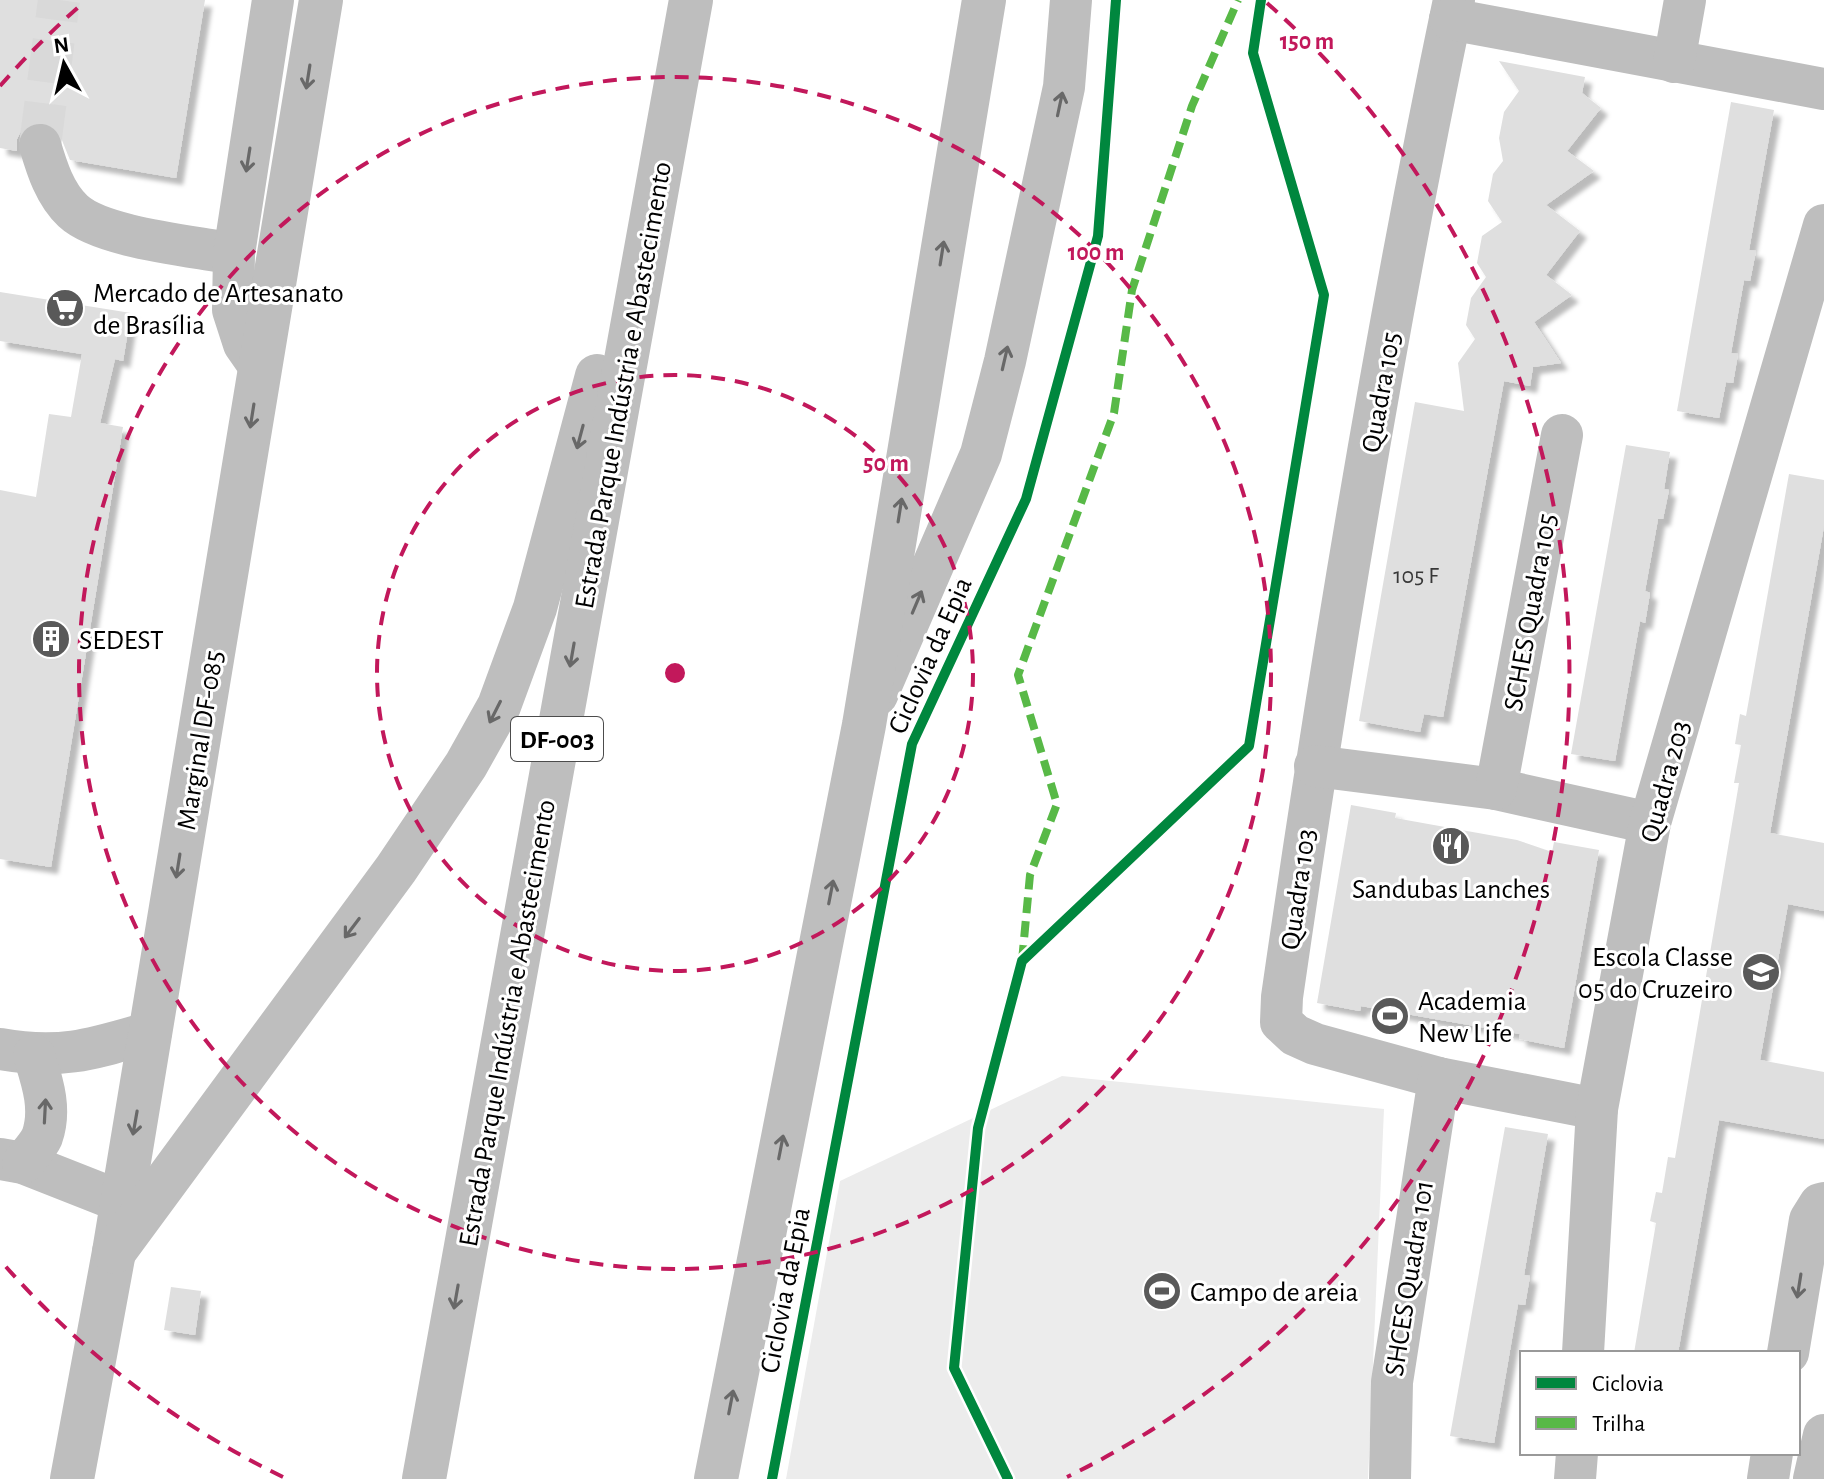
<svg xmlns="http://www.w3.org/2000/svg" width="1824" height="1479" viewBox="0 0 1824 1479" font-family="'Alegreya Sans',sans-serif">
	<style>
		.green { fill: #ececec }
		.building { fill: #dfdfdf; filter: url(#shadow) }
		.lines { fill: none; stroke-linecap: round; stroke-linejoin: round }
		.minor-tunnel { stroke: #d9d9d9; stroke-width: 42; stroke-dasharray: 42 21; stroke-linecap: butt }
		.minor { stroke: #bebebe; stroke-width: 42 }
		.major { stroke: #bebebe; stroke-width: 44 }
		.highway { stroke: #bebebe; stroke-width: 44 }
		.quiet { stroke: #58b947; stroke-width: 8; stroke-dasharray: 16 8; stroke-linecap: butt }
		.cycleway-casing { stroke: #fff; stroke-width: 15 }
		.cycleway { stroke: #00873e; stroke-width: 10 }
		.oneway { stroke: #686868 }
		.ring { fill: none; stroke: #c2185b; stroke-width: 4; stroke-dasharray: 14 10 }
		.labels { text-anchor: middle; stroke-width: 6; stroke-linejoin: round; paint-order: stroke }
		.number-label { font-size: 24px; fill: #383838 }
		.shield { fill: #fff; stroke: #4c4c4c; stroke-width: 2 }
		.shield-label { font-size: 26px; font-weight: bold; fill: #000 }
		.poi-label { font-size: 28px; fill: #000; stroke: #fff; text-anchor: start }
		.street-label { font-size: 28px; fill: #000; stroke: #fff }
		.centre { fill: #c2185b; stroke: #fff; stroke-width: 4 }
		.ring-label { font-size: 24px; text-anchor: middle; font-weight: bold; fill: #c2185b; stroke: #fff; stroke-width: 6; stroke-linejoin: round; paint-order: stroke }
	</style>
	<defs>
		<filter id="shadow"><feDropShadow dx="7" dy="7" stdDeviation="2" flood-color="#0004"/></filter>
	</defs>
	<rect width="100%" height="100%" fill="#fff"/>
	<polygon class="green" points="1062,1076 1384,1109 1368,1479 786,1479 840,1181"/>
	<g class="building">
		<polygon points="0,0 205,0 176,178 70,160 57,128 45,122 32,122 22,129 17,139 17,151 0,148"/>
		<polygon points="1499,61 1585,77 1582,93 1601,108 1567,151 1594,171 1546,205 1580,231 1546,275 1572,295 1534,322 1561,363 1533,367 1530,386 1504,381 1443,717 1424,714 1420,732 1359,721 1415,402 1464,411 1458,363 1475,339 1466,325 1471,298 1486,277 1477,263 1482,236 1502,222 1488,201 1493,174 1503,161 1499,138 1504,112 1519,91"/>
		<polygon points="1731,102 1774,110 1749,250 1756,251 1750,281 1744,280 1731,353 1738,354 1733,383 1726,382 1719,418 1677,411"/>
		<polygon points="0,292 131,313 123,361 115,359 100,423 123,427 51,867 0,859 0,490 36,497 49,414 71,417 82,354 0,341"/>
		<polygon points="1626,445 1670,452 1664,489 1669,490 1663,519 1658,519 1645,591 1650,593 1645,623 1640,621 1615,761 1571,754"/>
		<polygon points="1789,474 1824,480 1824,526 1770,833 1824,843 1824,911 1788,904 1760,1060 1824,1072 1824,1139 1719,1120 1678,1353 1634,1353 1656,1223 1650,1221 1656,1192 1662,1193 1668,1157 1675,1158 1739,783 1734,783 1741,745 1735,744 1740,714 1746,716"/>
		<polygon points="1351,805 1396,813 1395,818 1517,840 1552,852 1554,842 1599,850 1564,1048 1519,1039 1520,1034 1361,1006 1360,1011 1317,1003"/>
		<polygon points="1505,1127 1548,1134 1524,1275 1530,1276 1525,1305 1518,1304 1494,1443 1450,1436"/>
		<polygon points="171,1287 201,1291 195,1335 164,1330"/>
	</g>
	<g class="lines">
		<polyline class="minor-tunnel" points="40,145 59,0"/>
		<g class="minor">
			<path d="M1454,0C1385,330 1330,664 1282,997L1281,1022L1295,1035L1315,1044L1439,1078L1597,1109"/>
			<polyline points="1450,19 1824,89"/>
			<polyline points="1674,62 1685,0"/>
			<path d="M40,145C47,169 55,194 73,211C102,238 194,246 234,254"/>
			<polyline points="260,367 244,344 233,310 234,254 273,0"/>
			<polyline points="877,695 981,454 1005,361 1064,87 1071,0"/>
			<polyline points="1315,766 1496,789 1650,823"/>
			<polyline points="1496,789 1562,435"/>
			<path d="M0,1049C61,1060 93,1049 151,1032"/>
			<polyline points="0,1159 23,1163 122,1202"/>
			<path d="M23,1163C29,1155 38,1146 42,1137C52,1109 42,1081 34,1055"/>
			<polyline points="1583,1353 1597,1109 1650,823 1824,225"/>
			<polyline points="1788,1353 1810,1220 1820,1204 1824,1203"/>
			<polyline points="1390,1479 1392,1382 1439,1078"/>
			<polyline points="1575,1479 1577,1453"/>
			<polyline points="1768,1479 1772,1453"/>
			<polyline points="1814,1479 1824,1435"/>
		</g>
		<polyline class="major" points="72,1479 114,1252 321,0"/>
		<g class="highway">
			<polyline points="114,1252 396,869 466,765 499,706 535,608 597,376"/>
			<polyline points="424,1479 691,0"/>
			<polyline points="716,1479 864,725 984,0"/>
		</g>
		<polyline class="quiet" points="1022,961 1030,875 1057,804 1018,675 1114,413 1132,290 1192,106 1238,0"/>
		<defs>
			<g id="cycleway">
				<polyline points="772,1479 912,744 1026,499 1098,236 1116,0"/>
				<polyline points="1008,1479 954,1368 978,1128 1022,961 1249,746 1324,295 1253,53 1261,0"/>
			</g>
		</defs>
		<use href="#cycleway" class="cycleway-casing"/>
		<use href="#cycleway" class="cycleway"/>
	</g>
	<defs><path id="oneway-shaft" d="M-6 0H5M1.5-3L5.5 0L1.5 3" fill="none" stroke-width="1.6" stroke-linecap="round" stroke-linejoin="round" transform="scale(2)"/></defs>
	<g class="oneway">
		<use href="#oneway-shaft" transform="translate(308 77) rotate(99)"/>
		<use href="#oneway-shaft" transform="translate(1060 104) rotate(-78)"/>
		<use href="#oneway-shaft" transform="translate(248 160) rotate(99)"/>
		<use href="#oneway-shaft" transform="translate(942 253) rotate(-81)"/>
		<use href="#oneway-shaft" transform="translate(1005 358) rotate(-77)"/>
		<use href="#oneway-shaft" transform="translate(252 416) rotate(99)"/>
		<use href="#oneway-shaft" transform="translate(580 437) rotate(105)"/>
		<use href="#oneway-shaft" transform="translate(900 510) rotate(-81)"/>
		<use href="#oneway-shaft" transform="translate(917 602) rotate(-67)"/>
		<use href="#oneway-shaft" transform="translate(572 655) rotate(100)"/>
		<use href="#oneway-shaft" transform="translate(495 712) rotate(117)"/>
		<use href="#oneway-shaft" transform="translate(178 866) rotate(99)"/>
		<use href="#oneway-shaft" transform="translate(831 892) rotate(-79)"/>
		<use href="#oneway-shaft" transform="translate(352 928) rotate(127)"/>
		<use href="#oneway-shaft" transform="translate(45 1111) rotate(-87)"/>
		<use href="#oneway-shaft" transform="translate(135 1123) rotate(100)"/>
		<use href="#oneway-shaft" transform="translate(781 1147) rotate(-79)"/>
		<use href="#oneway-shaft" transform="translate(1799 1286) rotate(99)"/>
		<use href="#oneway-shaft" transform="translate(456 1297) rotate(100)"/>
		<use href="#oneway-shaft" transform="translate(731 1402) rotate(-79)"/>
	</g>
	<g class="ring">
		<circle cx="675" cy="673" r="298"/>
		<circle cx="675" cy="673" r="596"/>
		<path d="M283 1477A894 894 0 0 1 0 1260M0 86A894 894 0 0 1 83 3M1267 3A894 894 0 0 1 1067 1477"/>
	</g>
	<defs>
		<symbol id="supermarket-disc" viewBox="-11 -11 22 22"><circle r="9.5" fill="#595959" stroke="#fff"/><path d="M-6-5.5h2.5l.6 2H6L4.5 2H-2.5L-4.4-4H-6ZM-1.5 3.2a1.3 1.3 0 1 0 .1 0ZM3 3.2a1.3 1.3 0 1 0 .1 0Z" fill="#fff"/></symbol>
		<symbol id="building-disc" viewBox="-11 -11 22 22"><circle r="9.5" fill="#595959" stroke="#fff"/><path d="M-4-6H4V6H1V3H-1V6H-4ZM-2.5-4.3h1.7v1.8h-1.7ZM.8-4.3h1.7v1.8H.8ZM-2.5-1h1.7V.8h-1.7ZM.8-1h1.7V.8H.8Z" fill="#fff"/></symbol>
		<symbol id="restaurant-disc" viewBox="-11 -11 22 22"><circle r="9.5" fill="#595959" stroke="#fff"/><path d="M-5-6h1v4h1v-4h1v4h1v-4h1v5L-1.5 .5V6h-2V.5L-5-1ZM5-6V6H3V1.5H1.5Q1.5-4 5-6Z" fill="#fff"/></symbol>
		<symbol id="school-disc" viewBox="-11 -11 22 22"><circle r="9.5" fill="#595959" stroke="#fff"/><path d="M0-5L7-2L0 1L-7-2ZM-4 1L0 2.5L4 1V4Q0 6-4 4Z" fill="#fff"/></symbol>
		<symbol id="stadium-disc" viewBox="-11 -11 22 22"><circle r="9.5" fill="#595959" stroke="#fff"/><path d="M0-5a6.5 5 0 1 0 0 10a6.5 5 0 1 0 0-10ZM-3.5-1.8h7v3.6h-7Z" fill="#fff"/></symbol>
	</defs>
	<g fill-rule="evenodd">
		<use href="#supermarket-disc" x="43" y="286" width="44" height="44"/>
		<use href="#building-disc" x="29" y="617" width="44" height="44"/>
		<use href="#restaurant-disc" x="1429" y="824" width="44" height="44"/>
		<use href="#school-disc" x="1739" y="950" width="44" height="44"/>
		<use href="#stadium-disc" x="1368" y="994" width="44" height="44"/>
		<use href="#stadium-disc" x="1140" y="1269" width="44" height="44"/>
	</g>
	<g class="labels">
		<g class="number-label">
			<text x="1416" y="583">105 F</text>
		</g>
		<rect class="shield" x="511" y="717" width="92" height="44" rx="6"/>
		<g class="shield-label">
			<text x="557" y="748">DF-003</text>
		</g>
		<g class="poi-label">
			<text x="93" y="302">Mercado de Artesanato<tspan x="93" dy="32">de Brasília</tspan></text>
			<text x="79" y="649">SEDEST</text>
			<text x="1451" y="898" text-anchor="middle">Sandubas Lanches</text>
			<text x="1733" y="966" text-anchor="end">Escola Classe<tspan x="1733" dy="32">05 do Cruzeiro</tspan></text>
			<text x="1418" y="1010">Academia<tspan x="1418" dy="32">New Life</tspan></text>
			<text x="1190" y="1301">Campo de areia</text>
		</g>
		<g class="street-label">
			<text transform="translate(622 385) rotate(-80)" y="10">Estrada Parque Indústria e Abastecimento</text>
			<text transform="translate(1380 392) rotate(-80)" y="10">Quadra 105</text>
			<text transform="translate(1529 612) rotate(-80)" y="10">SCHES Quadra 105</text>
			<text transform="translate(929 655) rotate(-66)" y="10">Ciclovia da Epia</text>
			<text transform="translate(199 740) rotate(-81)" y="10">Marginal DF-085</text>
			<text transform="translate(1664 781) rotate(-75)" y="10">Quadra 203</text>
			<text transform="translate(1297 889) rotate(-82)" y="10">Quadra 103</text>
			<text transform="translate(506 1023) rotate(-80)" y="10">Estrada Parque Indústria e Abastecimento</text>
			<text transform="translate(1408 1278) rotate(-81)" y="10">SHCES Quadra 101</text>
			<text transform="translate(784 1290) rotate(-79)" y="10">Ciclovia da Epia</text>
		</g>
	</g>
	<circle cx="675" cy="673" r="12" class="centre"/>
	<g class="ring-label">
		<text x="1307" y="49">150 m</text>
		<text x="1096" y="260">100 m</text>
		<text x="886" y="471">50 m</text>
	</g>
	<rect x="1520" y="1351" width="280" height="104" fill="#ffffff" stroke="#999999" stroke-width="2"/>
	<rect x="1536" y="1377" width="40" height="12" fill="#00873e" stroke="#999999" stroke-width="2"/>
	<text x="1592" y="1391" font-size="24" fill="#000000">Ciclovia</text>
	<rect x="1536" y="1417" width="40" height="12" fill="#58b947" stroke="#999999" stroke-width="2"/>
	<text x="1592" y="1431" font-size="24" fill="#000000">Trilha</text>
	<g transform="translate(64 64) rotate(352)" stroke="#ffffff" stroke-width="6" paint-order="stroke">
	<path d="M0-6L14 30L0 20L-14 30Z" fill="#000000"/>
	<text y="-12" font-size="22" font-weight="bold" text-anchor="middle" fill="#000000">N</text>
	</g>
</svg>
